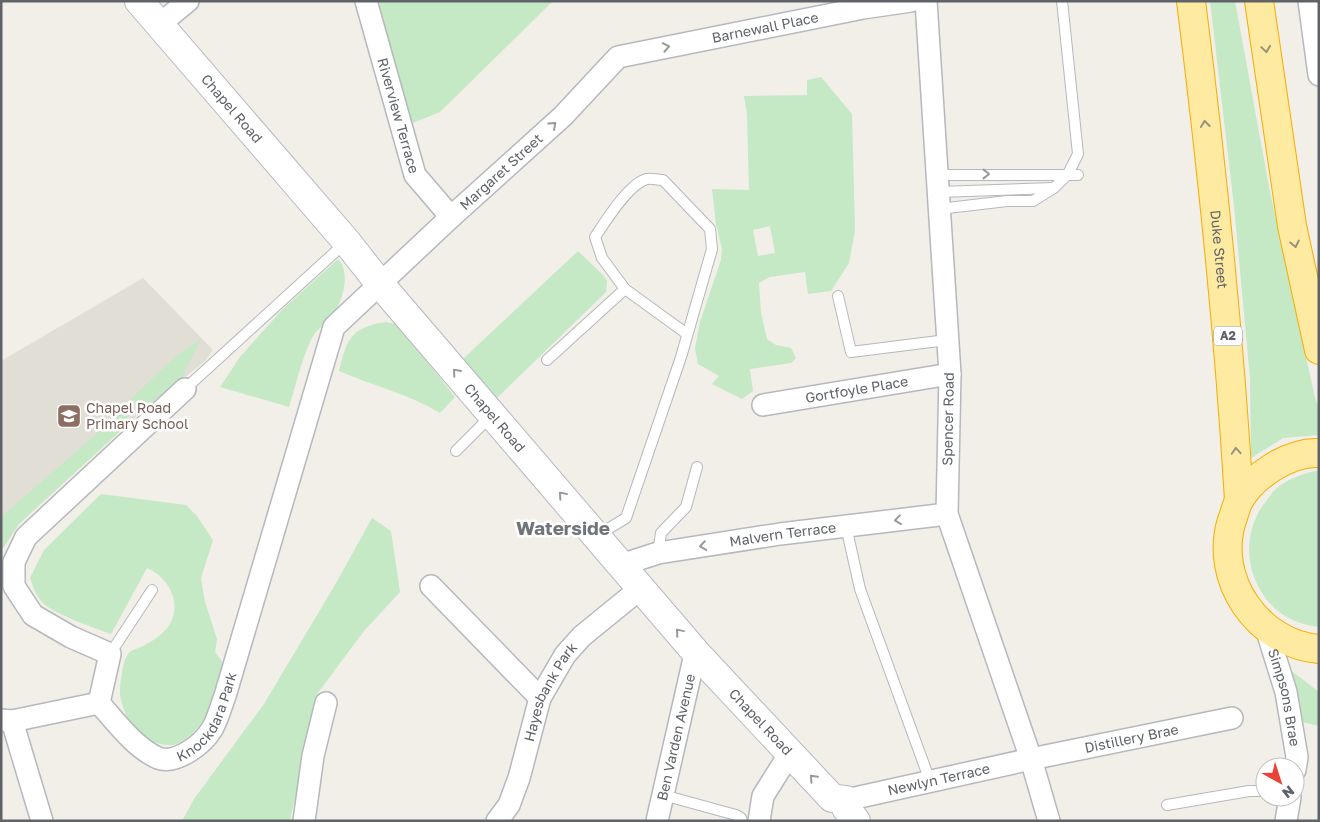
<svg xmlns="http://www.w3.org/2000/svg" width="1320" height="822" viewBox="0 0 1320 822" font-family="'Golos Text',sans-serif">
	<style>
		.education { fill: #e1ded6 }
		.green { fill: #c5e8c5; fill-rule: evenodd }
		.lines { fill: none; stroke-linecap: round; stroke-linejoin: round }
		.service-casing { stroke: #b5b8bc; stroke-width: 12 }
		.minor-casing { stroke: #b5b8bc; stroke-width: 24 }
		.secondary-casing { stroke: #b6babf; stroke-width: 30 }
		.trunk-casing { stroke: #f9ab00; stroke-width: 30 }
		.service { stroke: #fff; stroke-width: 10 }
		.minor { stroke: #fff; stroke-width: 21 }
		.secondary { stroke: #fff; stroke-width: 28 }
		.trunk { stroke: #feeaa1; stroke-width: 28 }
		.oneway { stroke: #979a9d }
		.oneway2 { stroke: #97927c }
		.labels { text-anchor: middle; stroke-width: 5; stroke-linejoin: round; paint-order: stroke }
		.shield { fill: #fff; stroke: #8f9295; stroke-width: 1 }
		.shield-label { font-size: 12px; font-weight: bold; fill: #5f6368 }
		.street-label { font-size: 14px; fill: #5f6368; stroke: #fff }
		.education-label { font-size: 14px; fill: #785e54; stroke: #fff; text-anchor: start }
		.district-label { font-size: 19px; font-weight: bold; fill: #70757a; stroke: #fff }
	</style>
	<rect width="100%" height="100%" fill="#f1efe8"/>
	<polygon class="education" points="143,278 213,350 205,361 142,411 19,523 1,551 1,361"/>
	<g class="green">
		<polygon points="377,1 553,1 440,112 410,124"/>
		<polygon points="1210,1 1235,1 1269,187 1315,398 1319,408 1319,435 1283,438 1251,458 1250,378 1234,206"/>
		<path d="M821,77L852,114L855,231L849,263L831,291L808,294L805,272L770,277L759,283L761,313L767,339L776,345L791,348L796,358L791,363L750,369L753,391L742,399L712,384L719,376L698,364L695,348L700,322L721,260L722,249L716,224L712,189L749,190L747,115L744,96L807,95V80ZM770,226L775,253L758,256L753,230Z"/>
		<polygon points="578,251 604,276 607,281 606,292 497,398 463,359"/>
		<path d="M338,259C351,272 343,301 333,314C327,323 315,330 311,340C301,361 296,385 289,407L220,387L240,357L282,310Z"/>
		<path d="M386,322L396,324L404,333L455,397L440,413C409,394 373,386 339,371C347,339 351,327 386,322Z"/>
		<polygon points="201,339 182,377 142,411 130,400 176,356"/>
		<polygon points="123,411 131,421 19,524 1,551 1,517"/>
		<path d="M1319,470V627C1304,625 1288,620 1277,610C1244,582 1240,532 1267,500C1270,496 1273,491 1277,488C1289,478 1303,474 1319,470Z"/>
		<path d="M101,494L186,505L196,515L213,540L201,578L205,602L217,639L215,652L224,664C216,694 211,723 182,741C172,748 161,745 150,740C144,738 136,732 132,726C127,720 119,698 120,691C120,685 121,678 122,672C123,666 124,660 128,654C131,650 136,649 141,647C155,640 171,630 174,613C177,593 165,576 147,568L111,634C95,628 53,614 42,602C36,595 33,587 30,578L44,550Z"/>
		<polygon points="372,518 391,531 400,592 364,631 317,694 290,821 182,821 194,799 264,704 335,585"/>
		<polygon points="1289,669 1319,692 1319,726 1294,720"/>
	</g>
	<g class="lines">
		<defs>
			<g id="service">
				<polyline points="937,175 1078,175"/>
				<polyline points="939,192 1053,188"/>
				<polyline points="939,209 1007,201 1033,201 1054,188 1068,174 1078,154 1062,1"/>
				<polyline points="838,296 851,352 947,340"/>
				<polyline points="547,360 625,289"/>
				<polyline points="185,389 345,243"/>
				<polyline points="456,451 492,415"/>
				<polyline points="846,526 860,589 930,781"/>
				<path d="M598,535L626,518L681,357L712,249L710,229L663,180C659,180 652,178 647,179C629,183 605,222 595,237L602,258L625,289L687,334"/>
				<polyline points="658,553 661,533 686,507 697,467"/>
				<polyline points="110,654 152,590"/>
				<polyline points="663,795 736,815 741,818 742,821"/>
				<polyline points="1167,805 1249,791 1265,791"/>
			</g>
			<g id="minor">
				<path id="s1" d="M366,1L415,175L451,217"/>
				<polyline points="926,1 950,374 947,514 1031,759 1049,821"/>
				<polyline points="1309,1 1319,75"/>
				<polyline points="160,24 188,1"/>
				<path id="s2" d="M185,389L26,537L14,562V586L33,615L71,637L110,654L99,703C115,721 135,748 158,758C176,765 203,744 212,729C218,719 221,706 225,696L334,327L451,217L563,116L618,57L863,8L911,1"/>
				<path id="s3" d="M763,405L950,374"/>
				<path id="s4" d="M621,565L658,553L780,534L947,514"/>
				<polyline points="431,586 540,698"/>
				<path id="s5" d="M1266,628L1286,692L1297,757L1295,770"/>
				<polyline points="1,720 12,721 99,703"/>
				<polyline points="12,721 42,821"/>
				<path id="s6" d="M846,800L1031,759L1232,718"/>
				<polyline points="304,821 313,756 326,703"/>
				<path id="s7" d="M497,821L509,805L519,778L540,698L565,655L582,636L641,588"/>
				<path id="s8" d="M657,821L693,663L698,655"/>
				<polyline points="759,821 763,796 790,753"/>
				<polyline points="1286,821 1290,797"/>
			</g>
			<g id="secondary">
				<path id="s9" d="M139,1L346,241L380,284L698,655L832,798L846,800V808L856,821"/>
			</g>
			<g id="trunk">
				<path id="s10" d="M1191,1C1212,167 1229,333 1239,500"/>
				<polyline points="1259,1 1292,226 1319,350"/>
				<path d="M1319,453C1302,452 1286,459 1273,467C1260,475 1248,486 1240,499C1236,505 1235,513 1232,520C1213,579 1258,644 1319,649"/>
			</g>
		</defs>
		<use href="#service" class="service-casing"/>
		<use href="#minor" class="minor-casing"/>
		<use href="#secondary" class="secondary-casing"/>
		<use href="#trunk" class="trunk-casing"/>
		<use href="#service" class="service"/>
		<use href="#minor" class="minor"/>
		<use href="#secondary" class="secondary"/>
		<use href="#trunk" class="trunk"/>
	</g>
	<defs><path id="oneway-chevron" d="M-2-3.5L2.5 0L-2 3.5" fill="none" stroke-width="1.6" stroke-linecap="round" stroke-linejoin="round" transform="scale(1.25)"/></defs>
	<g class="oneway">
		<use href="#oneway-chevron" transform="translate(666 47) rotate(-11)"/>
		<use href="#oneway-chevron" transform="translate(553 125) rotate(-42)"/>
		<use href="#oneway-chevron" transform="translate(986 174)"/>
		<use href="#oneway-chevron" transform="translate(456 372) rotate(-131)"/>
		<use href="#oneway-chevron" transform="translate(562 495) rotate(-131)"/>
		<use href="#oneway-chevron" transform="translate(898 520) rotate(173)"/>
		<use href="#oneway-chevron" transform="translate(703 546) rotate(171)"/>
		<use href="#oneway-chevron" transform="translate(679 632) rotate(-130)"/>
		<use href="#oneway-chevron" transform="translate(813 778) rotate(-133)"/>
	</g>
	<g class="oneway2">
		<use href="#oneway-chevron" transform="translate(1266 49) rotate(82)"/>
		<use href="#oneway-chevron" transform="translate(1205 124) rotate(-96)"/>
		<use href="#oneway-chevron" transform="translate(1295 244) rotate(78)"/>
		<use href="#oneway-chevron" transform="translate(1236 451) rotate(-94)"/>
	</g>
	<defs>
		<symbol id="school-square" viewBox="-11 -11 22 22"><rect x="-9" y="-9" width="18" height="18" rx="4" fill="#8d6e63" stroke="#fff"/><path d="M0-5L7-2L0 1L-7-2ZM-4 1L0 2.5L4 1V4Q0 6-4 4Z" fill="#fff"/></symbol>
	</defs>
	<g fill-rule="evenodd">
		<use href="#school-square" x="55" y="402" width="28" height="28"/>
	</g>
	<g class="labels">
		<rect class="shield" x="1214" y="326.5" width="28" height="19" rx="4"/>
		<g class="shield-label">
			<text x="1228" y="340">A2</text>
		</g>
		<g class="street-label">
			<text dy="5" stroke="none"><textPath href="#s2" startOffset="1549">Barnewall Place</textPath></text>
			<text dy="5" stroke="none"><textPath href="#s9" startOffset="142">Chapel Road</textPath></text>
			<text dy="5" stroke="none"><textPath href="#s1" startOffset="119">Riverview Terrace</textPath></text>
			<text dy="5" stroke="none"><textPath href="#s2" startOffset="1235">Margaret Street</textPath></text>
			<text dy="5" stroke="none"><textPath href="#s10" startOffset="250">Duke Street</textPath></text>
			<text dy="5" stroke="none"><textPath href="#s3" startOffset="95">Gortfoyle Place</textPath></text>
			<text dy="5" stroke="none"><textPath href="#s9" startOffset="548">Chapel Road</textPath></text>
			<text transform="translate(948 419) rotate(-89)" y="5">Spencer Road</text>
			<text dy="5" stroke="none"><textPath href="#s4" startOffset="165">Malvern Terrace</textPath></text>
			<text dy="5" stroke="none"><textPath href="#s7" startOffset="141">Hayesbank Park</textPath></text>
			<text dy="5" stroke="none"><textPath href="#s5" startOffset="72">Simpsons Brae</textPath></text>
			<text dy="5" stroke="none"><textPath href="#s2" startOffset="594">Knockdara Park</textPath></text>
			<text dy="5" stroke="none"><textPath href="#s9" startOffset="952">Chapel Road</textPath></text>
			<text dy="5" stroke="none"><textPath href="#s8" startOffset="86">Ben Varden Avenue</textPath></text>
			<text dy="5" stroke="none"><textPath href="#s6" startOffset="292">Distillery Brae</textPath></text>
			<text dy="5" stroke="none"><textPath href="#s6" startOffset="95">Newlyn Terrace</textPath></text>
		</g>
		<g class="education-label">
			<text x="86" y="413">Chapel Road<tspan x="86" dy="16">Primary School</tspan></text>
		</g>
		<g class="district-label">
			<text x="563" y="535">Waterside</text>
		</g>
	</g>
	<rect width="1320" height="822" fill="none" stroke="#5f6368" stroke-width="5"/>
	<g transform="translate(1280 782) rotate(141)"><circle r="24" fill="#ffffff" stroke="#bfc1c3"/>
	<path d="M0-4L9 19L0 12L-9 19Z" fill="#ea4335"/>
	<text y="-8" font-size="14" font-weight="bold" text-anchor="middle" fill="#5f6368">N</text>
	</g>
</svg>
